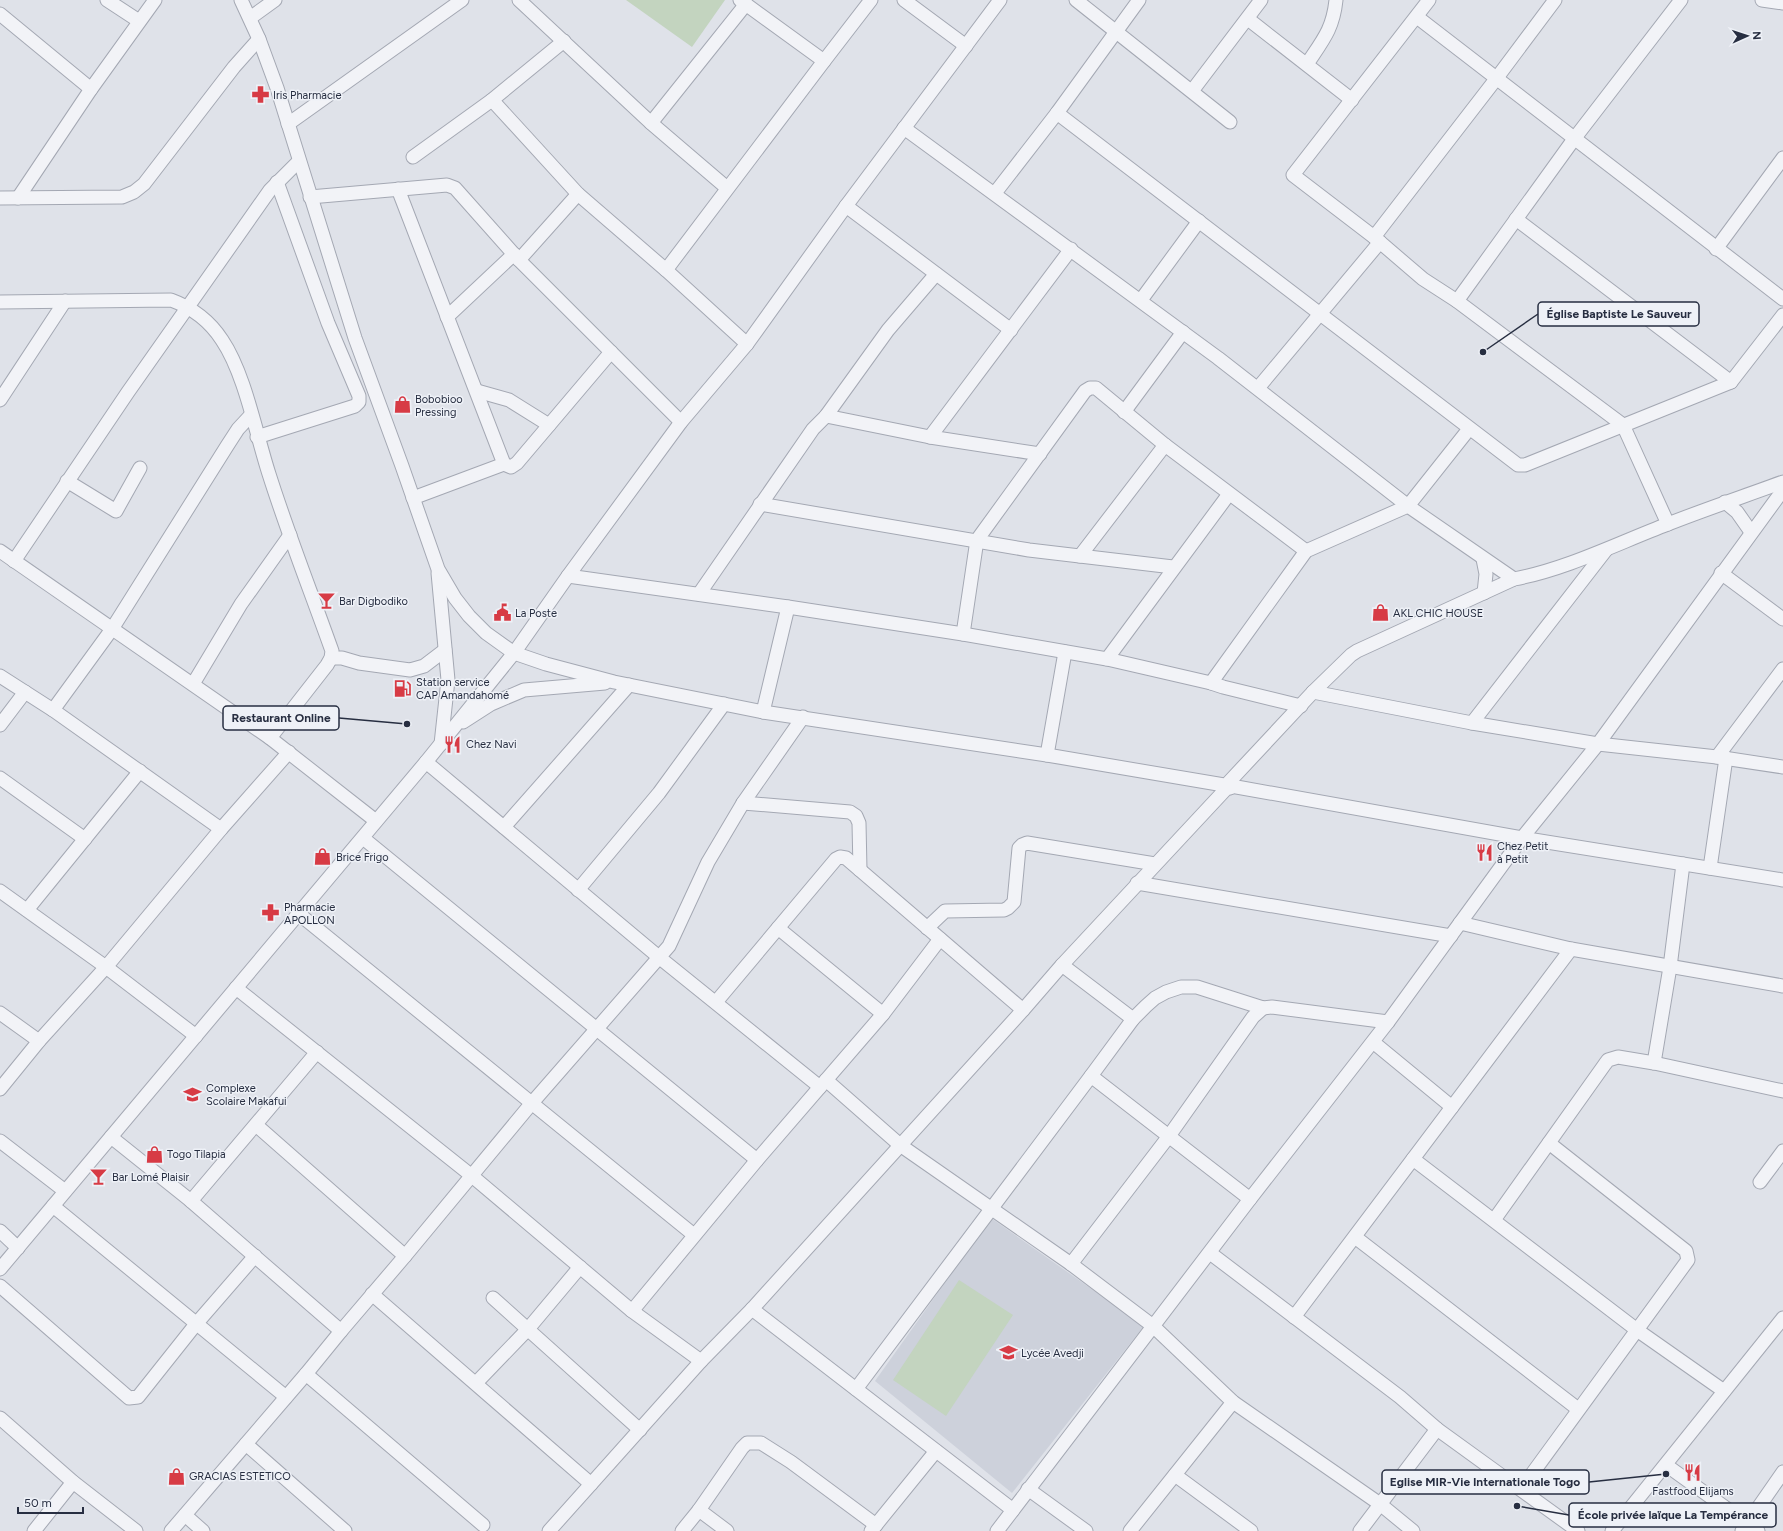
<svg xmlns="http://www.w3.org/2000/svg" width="1783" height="1531" viewBox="0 0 1783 1531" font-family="Figtree,sans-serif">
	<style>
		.built { fill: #cdd1db }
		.green { fill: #c3d4bf }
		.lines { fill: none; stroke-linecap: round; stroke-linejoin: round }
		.minor-casing { stroke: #a4a8b3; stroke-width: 15 }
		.minor { stroke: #f2f3f7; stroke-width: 13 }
		.labels { text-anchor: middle; stroke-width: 3; stroke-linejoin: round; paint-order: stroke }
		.poi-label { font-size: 11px; fill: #272e41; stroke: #eef1f7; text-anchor: start }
		.leader { fill: none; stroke: #272e41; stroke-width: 1.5 }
		.callout-dot { fill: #272e41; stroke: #eef1f7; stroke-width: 1.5 }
		.callout { fill: #eef1f7; stroke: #272e41; stroke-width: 1.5 }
		.callout-label { font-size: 12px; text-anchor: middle; font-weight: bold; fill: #272e41 }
	</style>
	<rect width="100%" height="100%" fill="#dfe2e9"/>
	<polygon class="built" points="991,1218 1144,1326 1012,1493 875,1381"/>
	<g class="green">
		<polygon points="626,0 725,0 692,47"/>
		<polygon points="959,1280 1013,1315 946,1416 893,1380"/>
	</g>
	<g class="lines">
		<defs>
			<g id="minor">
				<polyline points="107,0 139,21"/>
				<polyline points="241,0 259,39 277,88 355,338 402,466 438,569 455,598 469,616 486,633 514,653 546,664 614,682 763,712 1047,755 1224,785"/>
				<polyline points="519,0 651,123 727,188"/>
				<polyline points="740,0 824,61"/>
				<polyline points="904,0 966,46"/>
				<polyline points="1076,0 1230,122"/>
				<polyline points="1429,0 1293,175 1374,237 1423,279 1457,301 1623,425 1668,524"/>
				<polyline points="1762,0 1783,3"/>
				<polyline points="0,14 91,89"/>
				<polyline points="1417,17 1783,299"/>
				<polyline points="250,18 275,0"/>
				<polyline points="1248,19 1352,100"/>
				<path d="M1307,64C1323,40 1333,29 1336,0"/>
				<polyline points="1192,91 1261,0"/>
				<polyline points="492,100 578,194 666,270 747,344"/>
				<polyline points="1057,113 1518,465 1525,465 1731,382 1783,315"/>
				<polyline points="651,123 746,4"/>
				<polyline points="288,124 462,0"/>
				<polyline points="904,128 1218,358 1408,506 1514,579"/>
				<polyline points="413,157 492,100 564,41"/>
				<polyline points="398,189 504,464 511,467 517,463 611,352"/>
				<polyline points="995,193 1057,113 1139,0"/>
				<polyline points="310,197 447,185 455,188 519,260 681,422"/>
				<polyline points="0,198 122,197 134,192 144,184 234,67 259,39"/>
				<polyline points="18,198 91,89 155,0"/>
				<polyline points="846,206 1011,330"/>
				<polyline points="1516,219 1731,382"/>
				<polyline points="1374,237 1496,79 1555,0"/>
				<polyline points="1716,249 1783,158"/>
				<polyline points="519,260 578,194"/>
				<polyline points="666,270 824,61 871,0"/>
				<polyline points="1141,300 1199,221"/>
				<polyline points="1457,301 1574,139 1681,0"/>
				<path d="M0,302L171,300C193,308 209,320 222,340C245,374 256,434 269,474C288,534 311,592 332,651L331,658L327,665L270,738"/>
				<polyline points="447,317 514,254"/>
				<polyline points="1258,388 1380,242"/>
				<polyline points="477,391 509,400 549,425"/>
				<polyline points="0,400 65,301"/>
				<polyline points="1124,412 1183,332"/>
				<polyline points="826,416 930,437 1040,454"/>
				<polyline points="257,437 355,406 359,402 359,396 328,323 277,182"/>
				<polyline points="930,437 1071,249"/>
				<polyline points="67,481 116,511 140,468"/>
				<polyline points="413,498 504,464"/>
				<polyline points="1725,502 1737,512 1751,532"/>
				<polyline points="760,504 1029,550 1173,567"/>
				<polyline points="0,551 270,738 376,821"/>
				<polyline points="1080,556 1165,445"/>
				<polyline points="1483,559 1486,574 1484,593"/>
				<polyline points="14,561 128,392 270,190 299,161"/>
				<polyline points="438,573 448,680 441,744"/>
				<polyline points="1721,573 1783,619"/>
				<polyline points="568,576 788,607 963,634 1107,659 1211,683 1223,687 1301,706"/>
				<polyline points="699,594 813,429 826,416 888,330 936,274"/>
				<polyline points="963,634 977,540 1085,391 1090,388 1096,388 1165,445 1306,551"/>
				<polyline points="331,658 342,658 359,663 410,670 424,666 445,650"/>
				<polyline points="1107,659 1229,494"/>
				<polyline points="0,676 53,710 221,829"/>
				<polyline points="1211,683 1306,551 1408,506 1469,429"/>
				<polyline points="193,684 241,604 290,535"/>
				<polyline points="1313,692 1472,723 1598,744 1717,757 1783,767"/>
				<polyline points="53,710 112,629 227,446 238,429 251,415"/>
				<polyline points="763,712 788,607"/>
				<polyline points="463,722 491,704 524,690 605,683"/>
				<polyline points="1472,723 1606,550"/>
				<polyline points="0,725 25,692"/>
				<polyline points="1047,755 1065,652"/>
				<polyline points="1717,757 1783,669"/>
				<polyline points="426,762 660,958 820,1087"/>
				<polyline points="0,778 85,839"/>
				<path d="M1229,782L1313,692L1351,655L1357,651L1514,579C1567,569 1618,543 1668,524C1706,509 1745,496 1783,482"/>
				<polyline points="1231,786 1522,838 1783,880"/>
				<polyline points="743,803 850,812 856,816 859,823 860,870"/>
				<polyline points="504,827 629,685"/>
				<polyline points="363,838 757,1160"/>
				<polyline points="1710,868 1726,758"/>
				<polyline points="1137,883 1451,936"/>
				<polyline points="578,890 659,793 724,704"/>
				<polyline points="0,891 106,967 196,1036"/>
				<polyline points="27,910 140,771"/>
				<polyline points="299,914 694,1235"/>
				<polyline points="1460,923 1571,949 1783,986"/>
				<polyline points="778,928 883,1014"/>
				<polyline points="927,928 945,911 1004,910 1008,908 1014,902 1019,848 1022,845 1027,843 1155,864"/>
				<polyline points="1062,965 1133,1019"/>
				<polyline points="236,988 472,1176 632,1311 701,1361"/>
				<polyline points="716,1002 836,859 840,857 846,858 1023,1010"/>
				<polyline points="0,1013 39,1041"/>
				<polyline points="1373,1042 1452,1107"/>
				<polyline points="1654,1063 1670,967 1683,864"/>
				<polyline points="1091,1076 1250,1199"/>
				<polyline points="826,1080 900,1145 1071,1264 1153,1326 1233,1402 1380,1504 1413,1531"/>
				<polyline points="0,1089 39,1041 106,967 221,829 289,752"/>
				<polyline points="256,1125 405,1256"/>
				<polyline points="111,1137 191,1201 341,1331"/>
				<polyline points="0,1141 65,1191"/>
				<polyline points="1413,1159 1637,1330 1724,1391"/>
				<polyline points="1760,1182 1783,1151"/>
				<polyline points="191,1201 317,1052"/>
				<polyline points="53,1206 286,1397"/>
				<polyline points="1494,1220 1605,1064 1608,1060 1618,1057 1654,1063 1783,1091"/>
				<polyline points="0,1231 18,1248"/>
				<polyline points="1355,1237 1578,1409"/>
				<polyline points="1210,1253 1400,1397 1437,1429 1578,1531"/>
				<polyline points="1071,1264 1169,1136 1253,1017 1263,1008"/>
				<polyline points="0,1269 426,762 514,653 568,576 681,422 747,344 846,206 1000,0"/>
				<polyline points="0,1286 129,1398 138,1397 196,1324 255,1256"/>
				<polyline points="372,1294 591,1484"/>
				<polyline points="493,1298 640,1430"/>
				<polyline points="752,1309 1013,1510"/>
				<polyline points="632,1311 757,1160 883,1014 940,939"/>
				<polyline points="1294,1317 1571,949"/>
				<polyline points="306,1374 483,1525"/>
				<polyline points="476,1383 528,1329 580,1267"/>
				<polyline points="856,1389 1091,1076 1133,1019 1146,1006 1155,998 1166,992 1181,987 1197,987 1263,1008 1272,1007 1388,1022"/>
				<polyline points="0,1418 73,1482 136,1531"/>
				<polyline points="246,1444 345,1531"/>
				<polyline points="1666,1465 1758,1531"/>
				<polyline points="1175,1475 1251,1531"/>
				<polyline points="1028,1489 1086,1531"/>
				<polyline points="1521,1489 1688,1260 1686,1251 1549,1143"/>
				<polyline points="699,1510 727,1531"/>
				<polyline points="185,1515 203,1531"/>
				<polyline points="34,1531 73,1482"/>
				<polyline points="171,1531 306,1374 341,1331 405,1256 531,1104 669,946 708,862 743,803 803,717"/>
				<polyline points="549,1531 701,1361 752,1309 1023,1010 1062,965 1226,789 1230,788 1230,783"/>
				<polyline points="682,1531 699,1510 742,1448 747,1443 761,1443 791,1462 876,1525"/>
				<polyline points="871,1531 936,1451"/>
				<polyline points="997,1531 1250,1199 1388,1022 1522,838 1598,744 1783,490"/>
				<polyline points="1130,1531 1233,1402"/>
				<polyline points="1360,1531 1437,1429"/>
				<polyline points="1612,1531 1783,1318"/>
				<polyline points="1742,1531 1783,1472"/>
			</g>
		</defs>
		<use href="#minor" class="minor-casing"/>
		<use href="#minor" class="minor"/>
	</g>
	<defs>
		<symbol id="pharmacy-bare" viewBox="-9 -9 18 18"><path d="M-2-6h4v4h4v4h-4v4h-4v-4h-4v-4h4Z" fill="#d73b45" stroke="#eef1f7" stroke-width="2.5" paint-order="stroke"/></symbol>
		<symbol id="shop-bare" viewBox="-9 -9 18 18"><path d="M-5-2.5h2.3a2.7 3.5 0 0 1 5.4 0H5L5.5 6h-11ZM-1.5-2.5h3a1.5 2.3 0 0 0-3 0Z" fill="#d73b45" stroke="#eef1f7" stroke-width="2.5" paint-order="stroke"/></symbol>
		<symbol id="bar-bare" viewBox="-9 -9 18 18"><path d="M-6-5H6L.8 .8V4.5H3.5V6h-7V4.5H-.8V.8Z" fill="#d73b45" stroke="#eef1f7" stroke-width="2.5" paint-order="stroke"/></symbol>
		<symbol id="civic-bare" viewBox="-9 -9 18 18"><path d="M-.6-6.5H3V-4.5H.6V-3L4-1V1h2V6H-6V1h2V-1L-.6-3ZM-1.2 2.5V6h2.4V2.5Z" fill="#d73b45" stroke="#eef1f7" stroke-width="2.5" paint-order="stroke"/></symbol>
		<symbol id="fuel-bare" viewBox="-9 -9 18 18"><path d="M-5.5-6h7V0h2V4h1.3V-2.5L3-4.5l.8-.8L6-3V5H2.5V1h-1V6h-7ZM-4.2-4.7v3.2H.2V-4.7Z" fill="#d73b45" stroke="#eef1f7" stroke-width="2.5" paint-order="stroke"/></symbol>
		<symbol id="restaurant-bare" viewBox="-9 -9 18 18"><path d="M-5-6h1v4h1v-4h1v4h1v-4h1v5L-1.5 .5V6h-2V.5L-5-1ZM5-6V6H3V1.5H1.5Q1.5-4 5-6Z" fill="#d73b45" stroke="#eef1f7" stroke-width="2.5" paint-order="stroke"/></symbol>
		<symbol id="school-bare" viewBox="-9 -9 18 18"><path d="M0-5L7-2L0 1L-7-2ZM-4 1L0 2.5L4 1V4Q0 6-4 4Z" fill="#d73b45" stroke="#eef1f7" stroke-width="2.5" paint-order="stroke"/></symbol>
	</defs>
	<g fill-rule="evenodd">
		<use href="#pharmacy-bare" x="248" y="82" width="25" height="25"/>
		<use href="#shop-bare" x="390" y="392" width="25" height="25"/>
		<use href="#bar-bare" x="314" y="588" width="25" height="25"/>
		<use href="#civic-bare" x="490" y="600" width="25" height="25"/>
		<use href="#shop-bare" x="1368" y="600" width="25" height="25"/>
		<use href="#fuel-bare" x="390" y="676" width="25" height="25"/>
		<use href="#restaurant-bare" x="440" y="732" width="25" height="25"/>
		<use href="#restaurant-bare" x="1472" y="840" width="25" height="25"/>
		<use href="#shop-bare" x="310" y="844" width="25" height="25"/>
		<use href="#pharmacy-bare" x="258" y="900" width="25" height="25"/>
		<use href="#school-bare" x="180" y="1082" width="25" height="25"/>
		<use href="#shop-bare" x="142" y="1142" width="25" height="25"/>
		<use href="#bar-bare" x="86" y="1164" width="25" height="25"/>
		<use href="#school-bare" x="996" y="1340" width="25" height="25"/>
		<use href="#restaurant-bare" x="1680" y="1460" width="25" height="25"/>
		<use href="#shop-bare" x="164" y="1464" width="25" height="25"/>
	</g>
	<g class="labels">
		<g class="poi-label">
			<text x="273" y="99">Iris Pharmacie</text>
			<text x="415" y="403">Bobobioo<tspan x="415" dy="13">Pressing</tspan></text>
			<text x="339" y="605">Bar Digbodiko</text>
			<text x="515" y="617">La Poste</text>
			<text x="1393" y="617">AKL CHIC HOUSE</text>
			<text x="416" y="686">Station service<tspan x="416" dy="13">CAP Amandahomé</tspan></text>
			<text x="466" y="748">Chez Navi</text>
			<text x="1497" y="850">Chez Petit<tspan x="1497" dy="13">à Petit</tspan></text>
			<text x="336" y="861">Brice Frigo</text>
			<text x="284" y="911">Pharmacie<tspan x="284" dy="13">APOLLON</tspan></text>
			<text x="206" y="1092">Complexe<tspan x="206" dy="13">Scolaire Makafui</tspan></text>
			<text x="167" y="1158">Togo Tilapia</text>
			<text x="112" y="1181">Bar Lomé Plaisir</text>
			<text x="1021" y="1357">Lycée Avedji</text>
			<text x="189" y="1480">GRACIAS ESTETICO</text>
			<text x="1693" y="1495" text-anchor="middle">Fastfood Elijams</text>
		</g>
	</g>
	<path class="leader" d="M1483 352L1538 314M407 724L339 718M1666 1474L1589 1482M1517 1506L1569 1515"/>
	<g class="callout-dot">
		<circle cx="1483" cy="352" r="4"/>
		<circle cx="407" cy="724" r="4"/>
		<circle cx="1666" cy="1474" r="4"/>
		<circle cx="1517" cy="1506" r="4"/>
	</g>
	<g class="callout">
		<rect x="1538" y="302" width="161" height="24" rx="4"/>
		<rect x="223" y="706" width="116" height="24" rx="4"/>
		<rect x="1382" y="1470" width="207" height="24" rx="4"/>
		<rect x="1569" y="1503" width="207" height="24" rx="4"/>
	</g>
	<g class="callout-label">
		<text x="1619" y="318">Église Baptiste Le Sauveur</text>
		<text x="281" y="722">Restaurant Online</text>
		<text x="1485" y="1486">Eglise MIR-Vie Internationale Togo</text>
		<text x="1673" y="1519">École privée laïque La Tempérance</text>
	</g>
	<g transform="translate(1747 36) rotate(87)" stroke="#eef1f7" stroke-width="3" paint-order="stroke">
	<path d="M0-3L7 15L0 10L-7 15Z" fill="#272e41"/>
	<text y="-6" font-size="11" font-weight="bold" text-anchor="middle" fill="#272e41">N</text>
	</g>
	<path d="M18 1507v6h65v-6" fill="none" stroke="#272e41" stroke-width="2"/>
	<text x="24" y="1507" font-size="12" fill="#272e41" stroke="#eef1f7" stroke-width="3" paint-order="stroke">50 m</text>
</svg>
